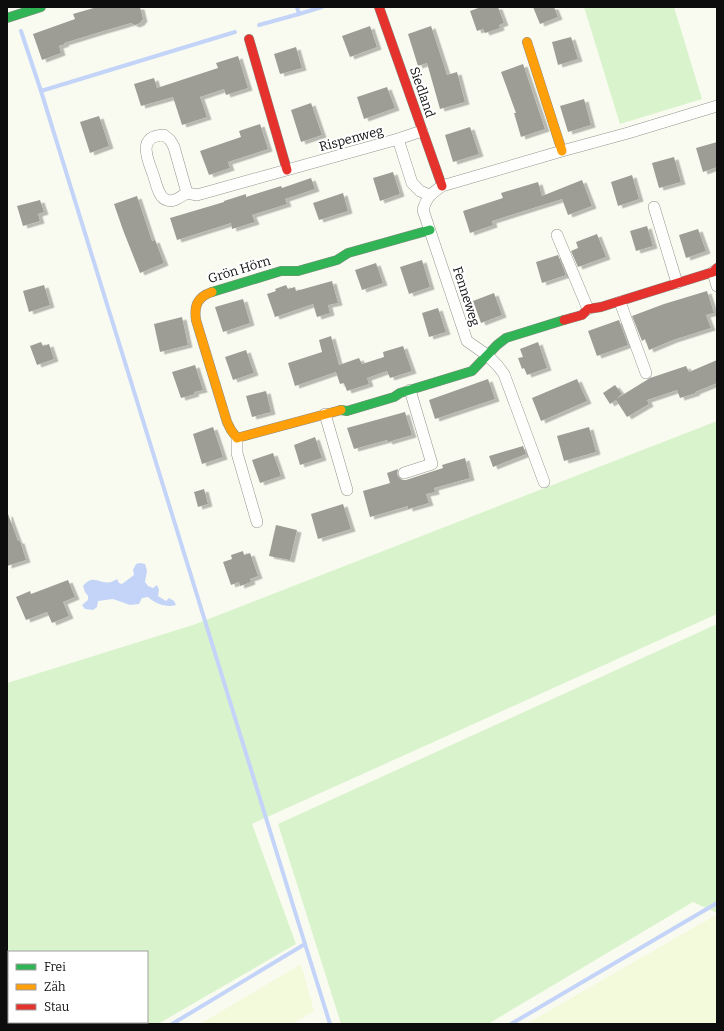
<svg xmlns="http://www.w3.org/2000/svg" width="724" height="1031" viewBox="0 0 724 1031" font-family="Bitter,serif">
	<style>
		.farmland { fill: #f3f9db }
		.green { fill: #d9f4cd; fill-rule: evenodd }
		.water { fill: #c3d4f8 }
		.lines { fill: none; stroke-linecap: round; stroke-linejoin: round }
		.stream { stroke: #c3d4f8; stroke-width: 4 }
		.building { fill: #9d9d96; filter: url(#shadow) }
		.street-casing { stroke: #94948f; stroke-width: 12 }
		.fast-casing { stroke: #8a8b86; stroke-width: 10 }
		.slow-casing { stroke: #8a8b86; stroke-width: 10 }
		.jam-casing { stroke: #8a8b86; stroke-width: 10 }
		.street { stroke: #fefefd; stroke-width: 11 }
		.fast { stroke: #30b455; stroke-width: 9 }
		.slow { stroke: #ff9f0a; stroke-width: 9 }
		.jam { stroke: #e5322d; stroke-width: 9 }
		.labels { text-anchor: middle; stroke-width: 4; stroke-linejoin: round; paint-order: stroke }
		.street-label { font-size: 13px; fill: #0d0d0d; stroke: #fff }
	</style>
	<defs>
		<filter id="shadow"><feDropShadow dx="4.5" dy="2.5" stdDeviation="0" flood-color="#0004"/></filter>
	</defs>
	<rect width="100%" height="100%" fill="#fafbf0"/>
	<g class="farmland">
		<polygon points="714,916 717,917 717,1024 526,1024"/>
		<polygon points="301,964 314,1011 292,1024 200,1024"/>
	</g>
	<g class="green">
		<polygon points="584,7 674,7 702,99 620,124"/>
		<path d="M717,421V614L252,824L296,944L158,1024H7V683L193,625ZM9,952H147V1022H9Z"/>
		<polygon points="717,624 717,913 693,902 488,1024 341,1024 278,824"/>
	</g>
	<path class="water" d="M140,563L145,564L147,571L145,582L148,586L153,588L157,585L159,590L158,596L166,601L169,598L174,601L176,605C166,608 156,604 148,597L142,598L139,604L130,605L113,599L98,601L97,607L93,610L85,609L82,605L88,600V596L85,592L83,586C94,573 99,585 111,582C112,582 117,579 117,579L119,583L122,584L134,575L133,570L136,564Z"/>
	<g class="lines">
		<g class="stream">
			<polyline points="299,14 322,7"/>
			<polyline points="259,25 299,14 297,7"/>
			<polyline points="21,31 41,91 305,944 172,1024"/>
			<polyline points="41,91 235,32"/>
			<polyline points="305,944 330,1024"/>
			<polyline points="511,1024 717,903"/>
		</g>
	</g>
	<g class="building">
		<polygon points="97,7 140,7 143,19 140,23 135,25 131,23 100,32 64,43 65,44 59,46 61,53 42,60 33,34 75,19 73,14"/>
		<polygon points="481,7 498,7 504,23 499,25 500,28 485,33 483,29 477,31 470,11"/>
		<polygon points="533,7 554,7 558,17 540,24"/>
		<polygon points="370,26 377,47 350,57 342,36"/>
		<polygon points="431,26 447,75 457,72 465,102 440,109 427,63 418,66 408,34"/>
		<polygon points="571,37 578,59 558,65 552,42"/>
		<polygon points="296,47 302,68 280,74 274,54"/>
		<polygon points="238,56 248,88 226,95 224,89 200,97 207,117 182,125 173,97 141,106 134,84 154,78 157,88 218,68 216,63"/>
		<polygon points="523,64 545,129 521,137 514,113 516,113 501,72"/>
		<polygon points="387,87 395,108 364,119 357,97"/>
		<polygon points="584,99 591,125 568,132 560,106"/>
		<polygon points="311,103 322,135 301,142 291,110"/>
		<polygon points="99,116 109,146 90,153 80,122"/>
		<polygon points="260,124 268,149 228,162 230,168 209,175 200,151 241,137 239,131"/>
		<polygon points="470,127 479,154 453,162 445,135"/>
		<polygon points="717,142 717,167 703,172 696,148"/>
		<polygon points="674,157 681,182 659,188 652,163"/>
		<polygon points="393,172 400,194 380,201 373,178"/>
		<polygon points="632,175 639,199 618,206 611,182"/>
		<polygon points="311,178 315,189 285,199 287,204 252,215 255,222 232,229 231,223 177,240 170,218 224,202 224,201 246,194 246,197 281,186 282,188"/>
		<polygon points="582,180 592,206 568,215 562,199 492,221 493,225 470,233 463,211 503,198 501,193 538,182 542,196"/>
		<polygon points="343,193 348,211 319,220 313,203"/>
		<polygon points="137,196 152,241 155,240 164,263 140,273 123,230 114,204"/>
		<polygon points="40,200 44,212 38,214 40,221 23,226 17,206"/>
		<polygon points="647,226 653,246 636,251 630,231"/>
		<polygon points="698,229 706,251 686,258 679,235"/>
		<polygon points="597,234 606,257 578,267 571,251 578,248 576,242"/>
		<polygon points="558,255 566,275 542,283 536,262"/>
		<polygon points="422,260 430,287 409,294 400,267"/>
		<polygon points="376,263 383,283 362,290 355,270"/>
		<polygon points="332,281 338,303 328,305 330,313 317,317 313,304 275,317 267,294 276,291 275,289 286,285 288,289 295,287 296,291"/>
		<polygon points="44,285 50,305 29,312 23,291"/>
		<polygon points="707,291 714,313 706,315 711,328 673,340 649,350 645,339 642,341 632,316 664,304"/>
		<polygon points="494,293 502,315 481,323 473,301"/>
		<polygon points="243,299 250,323 223,332 215,307"/>
		<polygon points="438,308 446,332 429,337 422,313"/>
		<polygon points="182,317 188,345 160,352 154,324"/>
		<polygon points="619,320 628,345 597,356 588,331"/>
		<polygon points="331,336 339,365 359,358 362,364 384,357 383,352 403,346 412,371 390,378 387,371 367,378 369,384 347,391 344,383 340,384 336,372 295,386 288,363 322,352 319,340"/>
		<polygon points="41,342 43,346 49,344 54,359 37,365 30,346"/>
		<polygon points="538,342 547,368 527,375 524,368 522,369 518,358 523,357 520,349"/>
		<polygon points="246,350 254,373 233,380 225,357"/>
		<polygon points="717,360 717,383 695,392 696,393 680,398 677,390 647,400 649,404 627,417 616,400 610,404 603,393 615,385 622,394 616,399 650,378 686,366 689,372"/>
		<polygon points="195,365 203,390 194,392 195,394 181,398 172,372"/>
		<polygon points="488,379 495,399 435,419 429,400"/>
		<polygon points="577,379 587,401 541,421 532,398"/>
		<polygon points="266,391 271,412 252,417 246,396"/>
		<polygon points="405,412 412,435 388,442 387,440 354,449 347,428"/>
		<polygon points="213,427 223,457 202,464 193,434"/>
		<polygon points="589,427 596,452 564,461 557,436"/>
		<polygon points="315,437 322,458 300,465 294,445"/>
		<polygon points="523,446 526,454 493,467 489,456"/>
		<polygon points="273,453 281,476 260,483 252,460"/>
		<polygon points="465,458 470,478 434,488 435,492 426,494 429,503 408,509 408,506 370,517 363,491 390,483 387,473 398,469 397,475 399,478 402,480 406,480 443,468 442,465"/>
		<polygon points="204,489 208,504 198,507 194,492"/>
		<polygon points="343,504 351,529 318,539 311,514"/>
		<polygon points="7,514 8,514 18,541 20,541 26,560 7,566"/>
		<polygon points="276,525 297,530 290,560 269,556"/>
		<polygon points="243,551 244,555 250,553 258,576 250,579 251,582 240,586 239,582 231,585 223,562 232,559 231,555"/>
		<polygon points="68,580 75,597 63,602 69,616 52,623 47,612 26,620 16,597 30,591 31,594"/>
	</g>
	<g class="lines">
		<defs>
			<g id="street">
				<polyline points="398,139 412,183 420,191 429,195"/>
				<path d="M187,193L174,147L170,140L164,135C137,136 147,158 153,174C156,182 158,198 167,200C174,203 181,196 187,193L197,195L398,139L422,131"/>
				<polyline points="654,207 677,283"/>
				<polyline points="557,235 588,309"/>
				<polyline points="713,272 717,286"/>
				<polyline points="620,302 646,373"/>
				<polyline points="325,414 347,490"/>
				<polyline points="237,438 237,453 257,522"/>
				<polyline points="404,473 432,464 410,390"/>
				<path d="M544,482L504,374L498,366L487,355L467,341L423,210C427,196 431,194 442,186L562,151L628,133L717,106"/>
			</g>
			<g id="fast">
				<polyline points="7,18 41,7"/>
				<polyline points="212,292 281,271 298,271 337,260 348,253 430,230"/>
				<polyline points="341,410 347,411 394,397 400,393 472,371 497,345 506,338 564,320"/>
			</g>
			<g id="slow">
				<polyline points="527,42 562,151"/>
				<path d="M212,292C197,297 194,306 196,320L227,422L231,430L237,438L341,410"/>
			</g>
			<g id="jam">
				<polyline points="379,7 442,186"/>
				<polyline points="249,39 287,170"/>
				<polyline points="564,320 582,315 588,309 601,307 713,272 717,268"/>
			</g>
		</defs>
		<use href="#street" class="street-casing"/>
		<use href="#fast" class="fast-casing"/>
		<use href="#slow" class="slow-casing"/>
		<use href="#jam" class="jam-casing"/>
		<use href="#street" class="street"/>
		<use href="#fast" class="fast"/>
		<use href="#slow" class="slow"/>
		<use href="#jam" class="jam"/>
	</g>
	<g class="labels">
		<g class="street-label">
			<text transform="translate(423 92) rotate(71)" y="5">Siedland</text>
			<text transform="translate(351 138) rotate(-15)" y="5">Rispenweg</text>
			<text transform="translate(239 269) rotate(-17)" y="5">Grön Hörn</text>
			<text transform="translate(467 296) rotate(72)" y="5">Fenneweg</text>
		</g>
	</g>
	<rect width="724" height="1031" fill="none" stroke="#0d0d0d" stroke-width="16"/>
	<rect x="8" y="951" width="140" height="72" fill="#ffffff" stroke="#9e9e9e"/>
	<rect x="16" y="964" width="20" height="6" fill="#30b455" stroke="#9e9e9e"/>
	<text x="44" y="971" font-size="12" fill="#0d0d0d">Frei</text>
	<rect x="16" y="984" width="20" height="6" fill="#ff9f0a" stroke="#9e9e9e"/>
	<text x="44" y="991" font-size="12" fill="#0d0d0d">Zäh</text>
	<rect x="16" y="1004" width="20" height="6" fill="#e5322d" stroke="#9e9e9e"/>
	<text x="44" y="1011" font-size="12" fill="#0d0d0d">Stau</text>
</svg>
